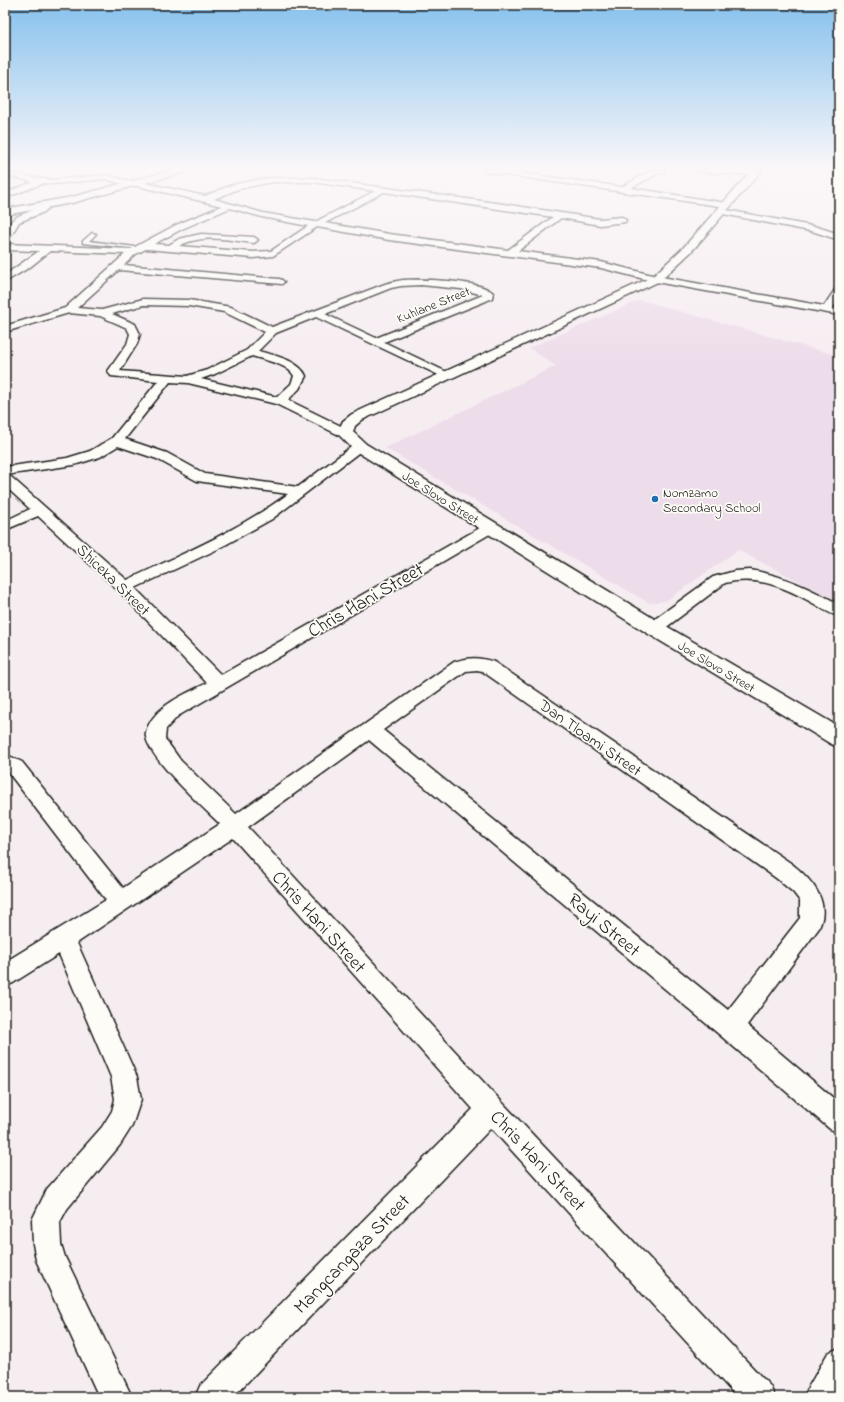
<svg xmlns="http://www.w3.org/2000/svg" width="844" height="1402" viewBox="0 0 844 1402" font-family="'Indie Flower',sans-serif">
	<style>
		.built { fill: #eddcea }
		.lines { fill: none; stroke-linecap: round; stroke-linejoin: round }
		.service-casing { stroke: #1c1c1c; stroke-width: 3 }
		.minor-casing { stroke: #1c1c1c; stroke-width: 3 }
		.tertiary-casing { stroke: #1c1c1c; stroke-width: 3 }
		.service { fill: #fdfcf7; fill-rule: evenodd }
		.minor { fill: #fdfcf7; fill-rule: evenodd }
		.tertiary { fill: #fdfcf7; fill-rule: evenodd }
		.poi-dot { fill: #1f6fb2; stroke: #fdfcf7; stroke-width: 1.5 }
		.labels { text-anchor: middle; stroke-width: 3.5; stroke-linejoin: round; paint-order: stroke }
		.far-street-label { font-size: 13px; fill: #1c1c1c; stroke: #fdfcf7 }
		.far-poi-label { font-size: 13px; fill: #1c1c1c; stroke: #fdfcf7; text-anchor: start }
		.street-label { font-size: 16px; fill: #1c1c1c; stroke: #fdfcf7 }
		.near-street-label { font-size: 19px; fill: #1c1c1c; stroke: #fdfcf7 }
	</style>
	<rect width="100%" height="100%" fill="#f6edf1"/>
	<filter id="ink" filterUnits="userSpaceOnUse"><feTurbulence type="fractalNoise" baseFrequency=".025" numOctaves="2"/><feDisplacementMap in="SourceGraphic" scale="8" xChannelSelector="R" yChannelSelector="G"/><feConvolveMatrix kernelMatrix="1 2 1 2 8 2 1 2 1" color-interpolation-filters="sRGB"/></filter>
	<g filter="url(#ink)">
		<polygon class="built" points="640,300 839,356 839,602 738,550 666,601 649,603 385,448 556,366 529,348"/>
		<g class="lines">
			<defs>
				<polygon id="service" points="92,233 96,234 89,241 143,248 141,249 83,243 83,241"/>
				<g id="minor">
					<polygon points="483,170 499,170 622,187 651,170 665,170 665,172 657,174 631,188 726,203 730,205 726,207 486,172"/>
					<path d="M698,170C708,169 752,168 758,173L754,175L702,172Z"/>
					<path d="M5,171L29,177L53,180L105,175L133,182L136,181L205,196L232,185L251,181L272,178H313L503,204L600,219L622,217L626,220L625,222L600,225L561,218L518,251L601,262L656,276L824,306L836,288L839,287V298L833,308L839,309V315L656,282L601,268L389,240L317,227L273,256L253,258L146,249L136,254L124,265L279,279L282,280L284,282L282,284L119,270L77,308L102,310L143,299L189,300L231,307L272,327L385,284C391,282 397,281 403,280C420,279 482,280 493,293L492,298L486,301L384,342L451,374L453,376L451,378L447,379L316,317L276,333L258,351C273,355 299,360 306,376L299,389L288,400L349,430L351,433L349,436H341L276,404L188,383L170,382L125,439L167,453L205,474L298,487L355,444H365L366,447L272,519L218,549L135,588L221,675L485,525L490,524L495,525L497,528L495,531L178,716L166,729L165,739L181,761L236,814L454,662C469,657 479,657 494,662L792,864C812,880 831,901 819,928L747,1025L839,1103V1133L830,1129L721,1036L369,740L248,827L500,1100L770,1386L775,1397H737L491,1128L233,1397H195L200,1386L473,1109L233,838L77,943L137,1077L141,1099L132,1126L120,1145L67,1209L60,1222L61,1244L65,1257L132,1397H99L36,1260L33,1244L32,1220L47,1189L102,1127L112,1111L115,1099L111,1077L59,954L13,983L5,986V962L106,900L8,772L5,770V754L22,762L123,888L220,824C205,809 141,752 146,732C153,706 186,694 207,683L119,591L38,516L5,530V521L30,509L5,486V467L67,458L90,451L112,438L158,381L111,376L108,371L127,344L130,334L127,328L100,316L69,313L5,332V326L65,308L125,254L50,251L30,267L5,282V275L39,251L5,250V244L131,249L176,225L222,206L133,185L130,186L105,179L53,184L44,183L5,198V193L33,182L5,175ZM272,182H313L375,191L315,222L263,213L214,199L238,189ZM384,192L553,217L508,250L389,234L325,223ZM230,208L262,217L308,226L271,251L253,252L179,246C202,233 230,240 254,243L258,240L254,237L201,234L179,239L169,245L154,244L182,229ZM421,285L461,289L483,295L376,338L325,314L391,288L401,286ZM143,305L189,306L224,312L265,332L247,350L207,370L187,376L120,371L137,344L140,334L135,324L112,314ZM252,356C264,360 288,364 294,376L291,384L277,397L201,379L215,374ZM118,446L157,459L197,481L288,494C239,530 183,554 127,580L10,476L5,475L74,465L100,457ZM477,670L482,671L776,878L793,892L800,901V918L728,1010L383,730L466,671Z"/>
					<path d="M44,203H50L51,205L44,212L19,222L8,241L5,242C5,211 26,218 44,203Z"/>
					<polygon points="718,209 721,209 817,227 839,234 839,240 815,232 718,213 717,211"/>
					<path d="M750,570C783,575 810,589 839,604V616C829,614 820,607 811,602C784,587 756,575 725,583L660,632L654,634L648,632L646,628L648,624L713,577L735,571Z"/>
					<polygon points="839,1348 839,1395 838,1397 804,1397 809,1386 828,1353"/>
				</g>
				<g id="tertiary">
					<polygon points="173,170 187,170 185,172 72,203 5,215 5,209 72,197"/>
					<polygon points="752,170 762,170 691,252 660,281 362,420 355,426 353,432 366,444 661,623 839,727 839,747 831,744 647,633 354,450 337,433 343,421 352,414 652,277 683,248"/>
				</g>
			</defs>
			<use href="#service" class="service-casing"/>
			<use href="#minor" class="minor-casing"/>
			<use href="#tertiary" class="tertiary-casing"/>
			<use href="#service" class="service"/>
			<use href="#minor" class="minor"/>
			<use href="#tertiary" class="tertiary"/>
		</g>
	</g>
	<linearGradient id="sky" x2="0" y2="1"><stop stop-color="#86c1ed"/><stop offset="0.46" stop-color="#fbf7f9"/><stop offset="1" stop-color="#fbf7f9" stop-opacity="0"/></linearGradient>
	<rect width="844" height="366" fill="url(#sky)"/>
	<circle class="poi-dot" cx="655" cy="499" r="4"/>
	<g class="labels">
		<g class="far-street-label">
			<text transform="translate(433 304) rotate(-22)" y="5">Kuhlane Street</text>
			<text transform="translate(441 497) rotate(32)" y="5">Joe Slovo Street</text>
			<text transform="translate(717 666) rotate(31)" y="5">Joe Slovo Street</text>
		</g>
		<g class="far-poi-label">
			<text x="663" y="497">Nomzamo<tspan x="663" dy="15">Secondary School</tspan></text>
		</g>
		<g class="street-label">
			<text transform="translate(114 579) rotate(44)" y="6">Shiceka Street</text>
			<text transform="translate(591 737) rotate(35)" y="6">Dan Tloami Street</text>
		</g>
		<g class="near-street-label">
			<text transform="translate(365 599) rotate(-30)" y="7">Chris Hani Street</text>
			<text transform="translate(320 921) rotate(48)" y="7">Chris Hani Street</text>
			<text transform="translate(605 924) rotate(40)" y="7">Rayi Street</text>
			<text transform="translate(539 1160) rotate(47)" y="7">Chris Hani Street</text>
			<text transform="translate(351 1253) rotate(-46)" y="7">Mangcangaza Street</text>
		</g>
	</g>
	<rect width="844" height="1402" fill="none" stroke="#fdfcf7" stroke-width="20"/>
	<rect x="10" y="10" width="824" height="1382" fill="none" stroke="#1c1c1c" stroke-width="1.5" filter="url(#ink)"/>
</svg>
